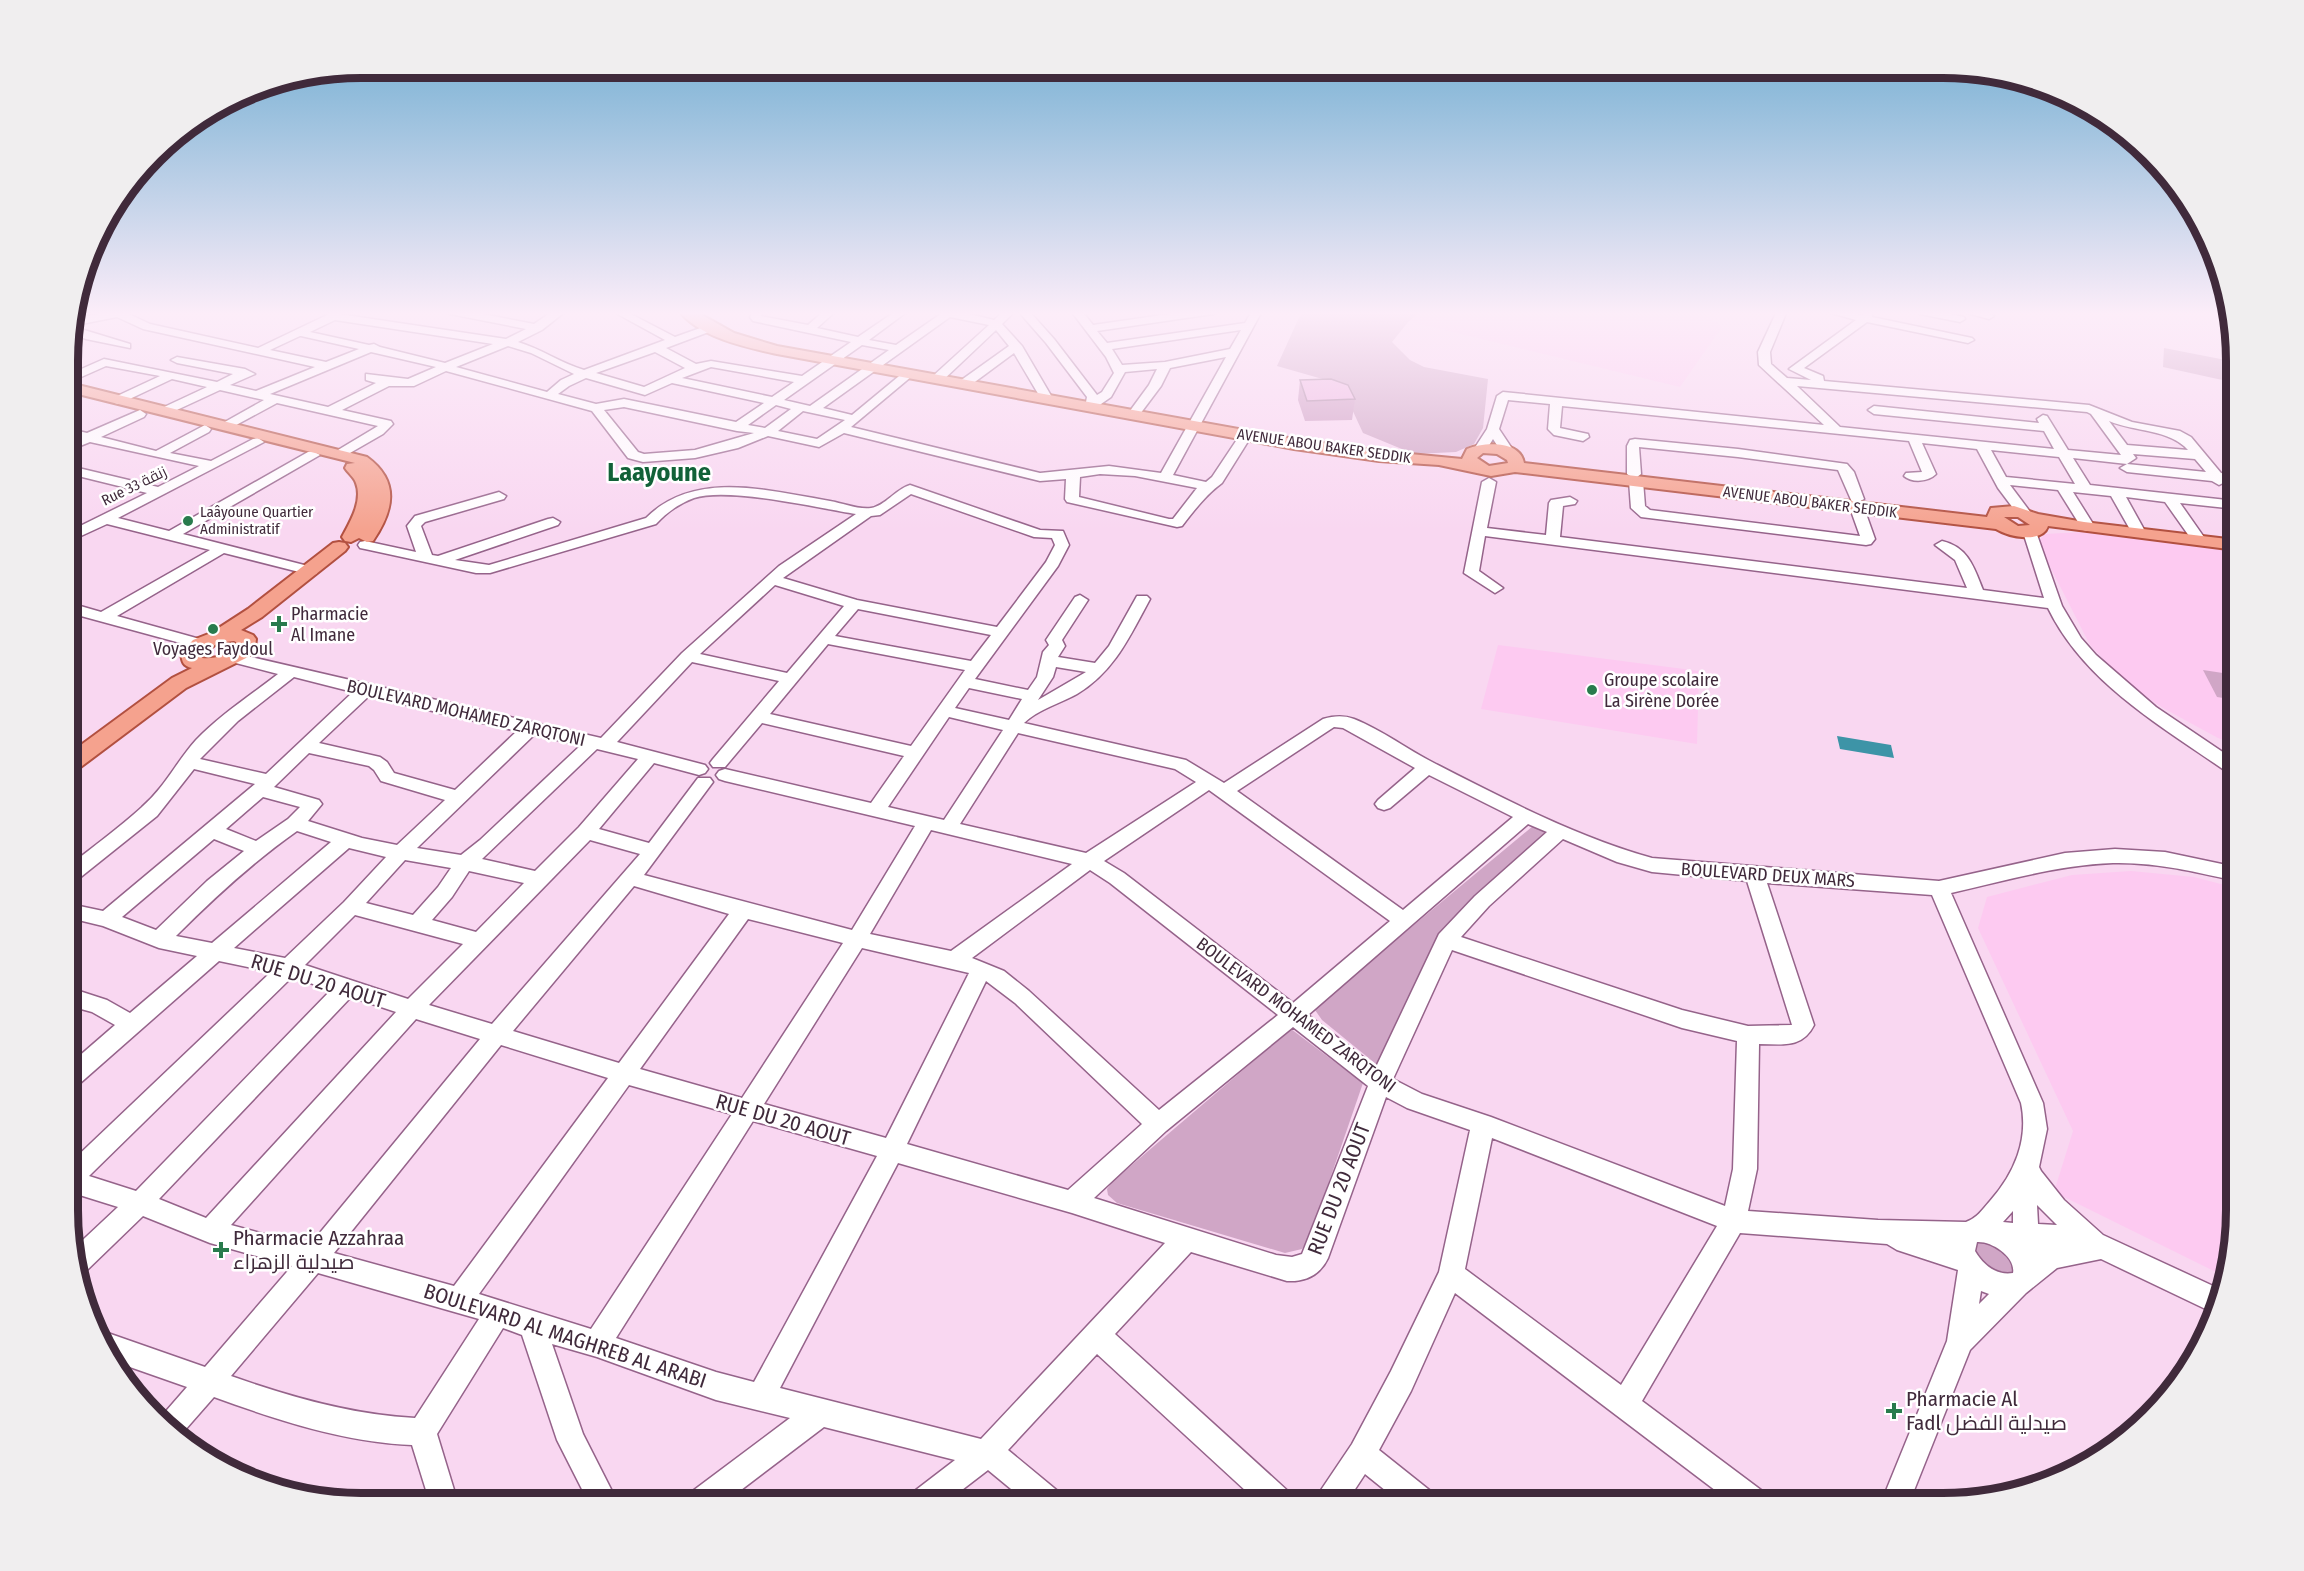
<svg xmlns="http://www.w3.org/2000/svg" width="2304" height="1571" viewBox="0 0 2304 1571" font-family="'Fira Sans Condensed',Cairo,sans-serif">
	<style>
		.built { fill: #fdcaf1 }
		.green { fill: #d0a6c6 }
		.water { fill: #3d94a7 }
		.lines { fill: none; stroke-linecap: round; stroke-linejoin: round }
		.minor-casing { stroke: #95638a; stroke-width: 3 }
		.major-casing { stroke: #b25040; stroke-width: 4 }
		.minor { fill: #fff; fill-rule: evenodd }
		.major { fill: #f5a28e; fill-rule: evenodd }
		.wall { fill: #cd9cc2 }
		.building { fill: #eeb5e1; stroke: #a77f9e; stroke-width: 1.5 }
		.poi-dot { fill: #297b4d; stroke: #fff; stroke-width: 2 }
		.labels { text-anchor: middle; stroke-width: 5; stroke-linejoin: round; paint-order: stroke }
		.far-street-label { font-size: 15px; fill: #402a3b; stroke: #fff }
		.far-poi-label { font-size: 15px; fill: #402a3b; stroke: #fff; text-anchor: start }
		.poi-label { font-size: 18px; fill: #402a3b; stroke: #fff; text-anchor: start }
		.street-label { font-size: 18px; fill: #402a3b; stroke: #fff }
		.near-street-label { font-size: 21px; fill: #402a3b; stroke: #fff }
		.near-poi-label { font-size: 21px; fill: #402a3b; stroke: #fff; text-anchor: start }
		.far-town-label { font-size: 26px; font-weight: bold; fill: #126138; stroke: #fff }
		.rim { fill: none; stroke: #402a3b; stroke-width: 8 }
	</style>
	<rect width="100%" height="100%" fill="#f9d7f1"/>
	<g class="built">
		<polygon points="1408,311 1701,311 1722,327 1680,387 1399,319"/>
		<polygon points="2084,532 2236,550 2236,744 2218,738 2163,708 2126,683 2090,645 2038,543 2044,534"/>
		<polygon points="1498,645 1699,671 1697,744 1481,709"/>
		<polygon points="2131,871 2194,877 2236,888 2236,1229 2226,1277 2054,1192 2073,1131 1978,928 1987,897 2072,875"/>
	</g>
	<g class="green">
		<polygon points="1302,311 1421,311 1409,321 1392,342 1410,360 1424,367 1488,379 1483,428 1474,444 1456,452 1414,454 1363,433 1351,407 1333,382 1277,366"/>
		<polygon points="2164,348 2236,362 2236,383 2163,367"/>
		<polygon points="2203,670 2236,675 2236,700 2217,697"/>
		<polygon points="1541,825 1548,833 1546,839 1439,934 1393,1056 1385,1063 1376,1064 1322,1020 1315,1010 1320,1003 1533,826"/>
		<polygon points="1291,1029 1363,1083 1310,1237 1302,1249 1285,1253 1117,1203 1108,1195 1107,1189 1113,1181"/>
		<polygon points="1973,1239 2004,1245 2016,1273 2009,1278 1976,1265"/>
	</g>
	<polygon class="water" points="1837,736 1891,745 1894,758 1840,749"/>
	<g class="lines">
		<defs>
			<g id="minor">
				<path d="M113,311H135L129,314L150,324L258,348L327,315L328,311H341L339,314L506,339L526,329L450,314L445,311H467L534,324L553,311H566L542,330L518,342C541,349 561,363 584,370L665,340L612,311H625L675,337L706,326H714V330L666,348L696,364L711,361L802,376L851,342L753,321L750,317L754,311H765L761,316L808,325L824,311H836L817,328L858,337L896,311H908L869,340L896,345L945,311H957L994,320L1004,311H1015L1002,324L1022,346L1053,399L1051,402H1043L1014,353L968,387H960V381L1009,346L996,330L941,382H933V376L989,325L950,317L823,408L852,415L904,372H912V376L851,427L1040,473L1109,466L1161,473L1226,357L1170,368L1161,386L1137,418L1133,419L1127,415L1149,385L1157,369L1125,372L1111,397L1091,411L1085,407L1087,397L1046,343L1018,311H1029L1054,339L1097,395L1102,392L1114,373L1106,357L1071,311H1082L1093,325L1190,311H1218L1213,314L1097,331L1107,343L1245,323L1252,311H1262L1173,475L1206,482L1212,477L1242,432H1250L1252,435L1222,483C1207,494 1195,509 1182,526L1177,527L1067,502L1065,499L1066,479L1040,481L844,433L819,447L768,436L738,448L695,458L643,462L628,458L592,411L446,371L414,386H389L342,410L391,421L393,424L383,434L343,457L338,456L337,453L338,450L378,426L277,403L227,430L223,429L221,426L223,423L264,400L220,390L166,415L160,411L162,408L207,387L172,379L119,404L115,403V397L160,376L106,366L70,382V374L104,359L217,382L233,374L177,363L171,360L177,357L245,369L255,374L230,385L256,391L315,367L143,329L117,317L71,326L130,344V348L86,339L70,333L71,319ZM335,320L493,344L445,363L380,347L374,344L369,345L310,332ZM1241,330L1230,349L1165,362L1122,365L1112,349ZM300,336H301L359,349L326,362L270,350ZM862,345L889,350L810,406L784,400ZM508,346L531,353L574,374L561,380L547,392L456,367ZM371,352L436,367L408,379L366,374V380L376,383L328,407L270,394ZM655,352L685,368L644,387L596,373ZM711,367L794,382L772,397L682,378ZM586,378L645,395L672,383L764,403L736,422L624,399L596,404L558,394L569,386ZM776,405L791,409L765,428L748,425ZM624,407L737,431L754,433L695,450L644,454L638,452L604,410ZM803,411L845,420L817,439L778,431ZM1100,474L1135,476L1197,488L1173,519H1169L1079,497L1080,477Z"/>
				<path d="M1777,311H1787L1770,352L1771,364L1787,378L1811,380L1789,369L1856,320L1824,311H1845L1862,315L1864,311H1872V317L1972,338L1974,340L1968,343L1867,322L1804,368L1823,376L1824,381L2089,405L2132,422L2180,431L2191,437L2221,473L2236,475V483L2225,482L2219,485L2212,481L2127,472L2120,468L2127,464L2206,472L2195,459L2133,454L2136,458L2127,464L2073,458L2090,485L2236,501V509L2180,503L2206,540L2199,544L2194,543L2165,502L2126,497L2146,533L2139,537L2132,533L2111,496L2073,492L2095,527L2088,531L2083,530L2058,490L2010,485L2031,513L2029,516H2019L1998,488L1977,449L1922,443L1936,474C1928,482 1912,483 1904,476L1906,473L1922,472L1909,441L1562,406L1560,428L1588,434L1589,437L1583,441L1554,435L1548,429L1550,404L1508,400L1499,429L1515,453L1514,456H1504L1493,439L1485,452L1480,453L1474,449L1487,429L1497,396L1503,392L1824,425L1759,365L1758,352ZM1797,386L2087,412L2091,414L2121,455L2068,450L2047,416L2043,415L2037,419L2039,423L1874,406L1868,410L1874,414L2044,431L2054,449L1840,427ZM2109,421C2134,432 2170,429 2188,450L2127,445ZM1991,450L2059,457L2075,484L2006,477Z"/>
				<polygon points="1915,311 1937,311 1964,317 1965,319 1960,322 1920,314"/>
				<polygon points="1960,311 1981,311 1994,316 1989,319"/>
				<polygon points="140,410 146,414 144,417 101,437 156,451 205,425 211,429 209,432 170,453 211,461 253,439 258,438 264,442 118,518 169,531 308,452 313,451 320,455 183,534 316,568 318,571 316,574 311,575 224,553 117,616 207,641 209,644 207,647 195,647 70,613 70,603 101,612 210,550 107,524 70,541 70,531 147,493 70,474 70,466 158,487 199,466 90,442 70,450 70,441 76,438 70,437 70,429 87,433"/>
				<polygon points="1635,439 1738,449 1847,464 1854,472 1864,499 1857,503 1852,502 1838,470 1738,457 1639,447 1641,474 1637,477 1643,481 1645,506 1650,510 1860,536 1850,508 1857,504 1864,508 1875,539 1871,544 1866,545 1641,517 1631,508 1629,481 1633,478 1627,474 1627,446 1630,440"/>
				<path d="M1489,478L1496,482L1487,528L1546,535L1549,503L1551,500L1570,497L1577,501L1575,504L1563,506L1560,537L1967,588L1955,560L1935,545L1942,541C1968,547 1974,567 1983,590L2044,598L2023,532L2030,528L2035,529L2062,606L2081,638L2096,655L2156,707L2236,761V776L2230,774C2163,727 2085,684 2048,608L1485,536L1479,571L1503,588L1495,593L1464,573L1482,482Z"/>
				<path d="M910,485L1040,530L1063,531L1069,545L1058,566L975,679L1028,690L1037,677L1043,652L1049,645L1046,640L1075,597L1080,595L1088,600L1062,640L1065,646L1058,657L1095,663L1109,646L1137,596H1147L1150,599C1130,636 1114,672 1077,694C1061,703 1037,710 1024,723L1186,760L1224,783L1323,719C1334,716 1343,715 1354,719C1382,730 1408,750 1434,763C1504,799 1577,837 1652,858L1939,881L2065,853L2115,849L2165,852L2236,867V881C2196,872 2155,862 2113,863C2058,865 2004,881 1951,893L2043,1103L2047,1129L2039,1167L2041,1171L2064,1200L2103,1235L2224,1291L2216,1314L2101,1259L2057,1268L2026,1293L1970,1350L1909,1503H1881L1947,1341L1958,1270L1897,1250L1887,1244L1740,1233L1642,1401L1765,1493L1769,1503H1732L1455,1293L1411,1391L1379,1450L1433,1493L1437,1503H1401L1365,1474L1346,1503H1315L1319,1493L1352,1444L1391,1371L1439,1272L1470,1130L1407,1108L1386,1097L1328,1258C1320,1275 1305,1282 1287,1281L1191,1252L1115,1334L1290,1493L1294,1503H1259L1097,1354L1008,1450L1060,1493L1064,1503H1028L988,1470L945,1503H908L912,1493L955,1460L824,1427L724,1503H686L690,1493L790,1418L716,1400L597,1357L552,1344L583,1434L618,1503H589L557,1440L522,1335L503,1328L437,1434L458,1503H430L412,1445C344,1442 277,1420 214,1397L178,1438L160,1418L187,1387L110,1360L99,1332L102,1331L205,1367L292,1266L210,1243L143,1216L84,1273L79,1274L71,1251L118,1207L70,1192V1163L271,972L219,961L78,1085L70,1088V1064L115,1025L92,1012L70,1006V988L107,1000L130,1013L197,956L159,948L103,926L70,918V904L103,911L255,784L194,769L157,816L77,880L70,882V865C94,846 119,828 142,807C165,787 177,761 196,740C220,715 251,695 278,674L228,661L226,658L228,655L234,653L601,738L682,653L779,566L856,514C818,508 729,487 694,498C680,503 666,513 656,524L490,573H476L365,549L360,548L358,545L360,542L365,541L416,552L407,526L415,516L499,492L506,496L504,499L425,522L421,526L432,555L438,556L548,519L553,518L560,522L558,525L455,560L489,565L646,518C695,469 769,491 830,501C842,503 859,510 871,508C885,506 896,489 910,485ZM911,494L1034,537L1052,538L1055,545L1046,562L997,627L857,600L783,578L871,516L880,515ZM775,585L844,606L787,673L700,654ZM858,609L991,635L971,661L835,636ZM828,644L965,670L911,746L770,714ZM692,662L779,681L713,759L710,763L713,767H725L762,723L904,756L871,803L725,769L719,771L716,775L719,779L725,781L915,826L852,930L644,875L710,786L713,782L710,778H698L649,843L599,829L654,763L699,775L705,773L708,769L705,765L617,742ZM1056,667L1086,672L1038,700L1053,677ZM294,677L353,692L266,774L200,759L238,721ZM969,688L1022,699L1009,720L955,708ZM369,696L517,731L455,790L394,773L387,762L380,757L319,743ZM949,717L1003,730L944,820L888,807ZM1334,727L1343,728L1415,768L1378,800L1375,804L1378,808L1384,810L1390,808L1429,775L1513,817L1403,910L1237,791ZM1018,733L1175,769L1196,782L1086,853L960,824ZM534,735L581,745L480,840L461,855L417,848ZM597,749L638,759L579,827L535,871L482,859ZM309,753L369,766L374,770L381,781L445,800L397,845L362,838L308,821L322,804L319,800L274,787ZM1209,790L1390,921L1293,1003L1124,873L1104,861ZM263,797L300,807L288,819L256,841L226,829ZM1528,824L1547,832L1475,896L1439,934L1376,1067L1308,1015ZM931,830L1072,864L951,951L870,934ZM297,831L331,842L212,943L176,936C214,898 253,862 297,831ZM214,839L244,851L207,881L156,930L122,917ZM1563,839L1617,862L1652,872L1747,881L1792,1025L1748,1026L1682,1010L1461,937L1489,906ZM590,840L640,854L492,1024L429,1005ZM349,848L386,857L344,902L285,958L234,948ZM405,860L451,868L438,887L413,915L366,903ZM1090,870L1110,883L1278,1015L1159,1110L1029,991L1004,971L972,958ZM469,871L524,883L476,932L432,920L452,897ZM1767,883L1932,895L2021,1103C2029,1140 2014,1174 1990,1201C1982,1210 1977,1218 1966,1222L1878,1220L1748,1211L1757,1169L1759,1044C1782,1044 1802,1049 1814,1025ZM634,886L729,914L619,1063L513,1031ZM355,915L463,944L408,999L305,965ZM748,919L843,943L742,1098L640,1069ZM862,948L969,973L886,1138L764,1104ZM1452,950L1682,1028L1737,1041L1733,1169L1725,1206L1491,1117L1422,1094L1393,1079ZM292,977L331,990L136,1191L89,1176ZM986,981L1015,1003L1142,1124L1068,1190L907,1144ZM351,997L396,1012L206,1218L159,1199ZM416,1019L480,1039L309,1246L231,1225ZM1293,1027L1368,1086L1302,1254L1292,1257L1276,1255L1094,1198L1166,1131ZM501,1045L608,1078L454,1286L334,1253ZM629,1085L732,1114L591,1329L479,1294ZM753,1121L877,1156L754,1382L716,1372L616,1338ZM1492,1138L1717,1226L1621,1385L1465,1269ZM898,1163L1072,1213L1165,1243L981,1439L780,1388ZM2037,1205L2057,1225L2038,1224ZM2013,1211V1223L2003,1222ZM1977,1242C1992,1241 2016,1257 2013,1273C1997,1276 1983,1265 1975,1251ZM318,1273L479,1319L415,1418C353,1415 290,1397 231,1376ZM1981,1291L1989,1294L1979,1304Z"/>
			</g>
			<g id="major">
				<path d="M679,311H695L734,333L777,346L1294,439L1379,451L1462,459L1467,449C1484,442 1520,440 1524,463L1987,517L1991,508L2014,506L2038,514L2084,522L2236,540V550L2048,526C2042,544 2009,537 1996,529L1515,472L1491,476L1439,465L1379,461L1294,449L777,354C745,347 701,338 679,311ZM1483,453L1497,454L1507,460L1508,463L1489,466L1477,458ZM2004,517H2018L2030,525L2018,526Z"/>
				<path d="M70,383L367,457C400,481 394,510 373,541L367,542L359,538L351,542L345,541L342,537C350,522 363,501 356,483C354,477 348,473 345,468L347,464L355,463L70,392Z"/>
				<path d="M339,542L345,543L348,547L345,551L262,617L241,630L253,635L256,639L255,647L248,657L186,688L78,769L70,771V753L172,678L192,668C183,666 182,662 181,653L193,640L211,633L248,609L333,543ZM234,641L236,642V647C226,656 215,659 202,658L201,654L218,643Z"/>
			</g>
		</defs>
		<use href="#minor" class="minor-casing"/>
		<use href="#major" class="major-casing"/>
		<use href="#minor" class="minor"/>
		<use href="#major" class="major"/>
	</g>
	<polygon class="wall" points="1300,380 1355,399 1352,420 1305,421 1298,400"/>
	<polygon class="building" points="1331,379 1348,385 1355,399 1307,401 1300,380"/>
	<linearGradient id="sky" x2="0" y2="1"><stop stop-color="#63a7ce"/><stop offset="0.59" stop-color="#fcedf9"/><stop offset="1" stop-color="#fcedf9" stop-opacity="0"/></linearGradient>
	<rect width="2304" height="531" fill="url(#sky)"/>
	<g class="poi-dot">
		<circle cx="188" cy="521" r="6"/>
		<path d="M276 615h6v6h6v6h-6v6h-6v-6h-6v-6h6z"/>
		<circle cx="213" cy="629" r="6"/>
		<circle cx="1592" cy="690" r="6"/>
		<path d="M218 1241h6v6h6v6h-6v6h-6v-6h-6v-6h6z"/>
		<path d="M1891 1402h6v6h6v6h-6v6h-6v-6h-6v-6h6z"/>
	</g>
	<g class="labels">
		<g class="far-street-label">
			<text transform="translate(1324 446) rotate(8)" y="5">AVENUE ABOU BAKER SEDDIK</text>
			<text transform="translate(134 486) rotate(-26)" y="5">Rue 33 زنقة</text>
			<text transform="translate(1810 502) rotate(7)" y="5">AVENUE ABOU BAKER SEDDIK</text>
		</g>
		<g class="far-poi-label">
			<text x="200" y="517">Laâyoune Quartier<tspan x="200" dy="17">Administratif</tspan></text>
		</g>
		<g class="poi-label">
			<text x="291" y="620">Pharmacie<tspan x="291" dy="21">Al Imane</tspan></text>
			<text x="213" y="655" text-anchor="middle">Voyages Faydoul</text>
			<text x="1604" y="686">Groupe scolaire<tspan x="1604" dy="21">La Sirène Dorée</tspan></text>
		</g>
		<g class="street-label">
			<text transform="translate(466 713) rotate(13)" y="6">BOULEVARD MOHAMED ZARQTONI</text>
			<text transform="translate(1768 875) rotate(4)" y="6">BOULEVARD DEUX MARS</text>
			<text transform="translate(1296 1015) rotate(37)" y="6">BOULEVARD MOHAMED ZARQTONI</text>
		</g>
		<g class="near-street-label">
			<text transform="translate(318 981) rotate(17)" y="7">RUE DU 20 AOUT</text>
			<text transform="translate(783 1120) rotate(16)" y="7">RUE DU 20 AOUT</text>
			<text transform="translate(1339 1189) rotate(-69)" y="7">RUE DU 20 AOUT</text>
			<text transform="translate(565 1336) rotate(18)" y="7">BOULEVARD AL MAGHREB AL ARABI</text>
		</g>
		<g class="near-poi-label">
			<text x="233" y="1245">Pharmacie Azzahraa<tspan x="233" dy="24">صيدلية الزهراء</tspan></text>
			<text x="1906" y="1406">Pharmacie Al<tspan x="1906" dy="24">Fadl صيدلية الفضل</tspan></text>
		</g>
		<g class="far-town-label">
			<text x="659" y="481">Laayoune</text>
		</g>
	</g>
	<path d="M0 0H2304V1571H0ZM361 78H1943A283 283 0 0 1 2226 361V1210A283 283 0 0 1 1943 1493H361A283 283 0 0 1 78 1210V361A283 283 0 0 1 361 78Z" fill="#f0eeef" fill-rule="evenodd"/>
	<path class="rim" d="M361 78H1943A283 283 0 0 1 2226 361V1210A283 283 0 0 1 1943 1493H361A283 283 0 0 1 78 1210V361A283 283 0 0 1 361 78Z"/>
</svg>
